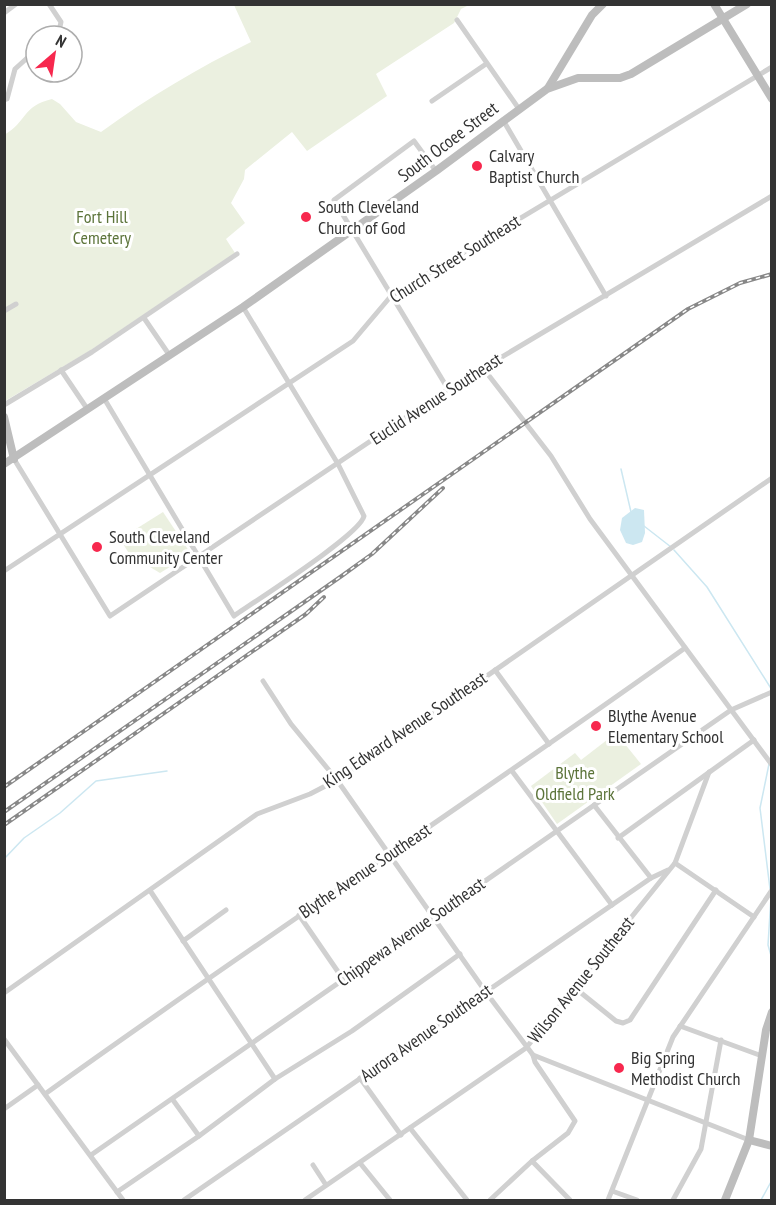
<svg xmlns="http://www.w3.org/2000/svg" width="776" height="1205" viewBox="0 0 776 1205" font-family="'PT Sans Narrow',sans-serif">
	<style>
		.green { fill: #ebf0e0 }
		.water { fill: #cce7f1 }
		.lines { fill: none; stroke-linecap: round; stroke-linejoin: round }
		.stream { stroke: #cce7f1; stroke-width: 1.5 }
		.street { stroke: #d0d0d0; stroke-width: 5 }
		.secondary { stroke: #bdbdbd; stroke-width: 8 }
		.rail-casing { stroke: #888; stroke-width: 4 }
		.rail { stroke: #fff; stroke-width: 1.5; stroke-dasharray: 4.5; stroke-linecap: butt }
		.poi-dot { fill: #f7284e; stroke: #fff; stroke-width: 2 }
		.labels { text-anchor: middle; stroke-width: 6; stroke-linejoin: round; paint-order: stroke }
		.street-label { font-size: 18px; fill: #333; stroke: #fff }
		.poi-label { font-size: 18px; fill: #333; stroke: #fff; text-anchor: start }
		.park-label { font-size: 18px; fill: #5c743a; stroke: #fff }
	</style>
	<rect width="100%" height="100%" fill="#fff"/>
	<g class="green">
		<path d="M234,5H469L461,9L454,23L376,74L387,96L307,151L292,132L245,170L244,179L231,203L245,223L226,239L235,253L91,350L5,401L4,135C27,122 22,106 52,99L60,104L76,122L101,132C149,97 198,68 251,42Z"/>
		<polygon points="163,512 191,554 160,573 130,555 120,539"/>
		<polygon points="616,733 641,764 557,824 531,786 575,753 581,760"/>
	</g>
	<polygon class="water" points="635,508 644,510 645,533 642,542 633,545 626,543 620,530 622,518"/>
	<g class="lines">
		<g class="stream">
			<polyline points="621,469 631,512"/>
			<polyline points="644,526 671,547"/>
			<polyline points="674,550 707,587 772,690"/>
			<polyline points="769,764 760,808 770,889"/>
			<polyline points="4,859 24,838 60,813 96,781 167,771"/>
			<polyline points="771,897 768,945 772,959"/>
			<polyline points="761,1200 772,1180"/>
		</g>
		<g class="street">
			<polyline points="49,4 61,22 59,31 53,36"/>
			<polyline points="4,13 16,4"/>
			<polyline points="457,20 519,109"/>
			<polyline points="4,100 7,99 15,69 36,50"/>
			<polyline points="432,101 486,64"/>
			<polyline points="503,120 606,296"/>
			<polyline points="436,171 414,141 334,200 448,389"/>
			<polyline points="4,311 16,304"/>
			<polyline points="144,318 170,356"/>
			<polyline points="483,368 551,456 590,519 772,765"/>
			<polyline points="61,370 88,410"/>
			<path d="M105,400L234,616C255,601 361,534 364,516L338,464L243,307"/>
			<polyline points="4,405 92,352 237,254"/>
			<polyline points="14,459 110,616 448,389 772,196"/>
			<polyline points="4,571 353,341 391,296 772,67"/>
			<polyline points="495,670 549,744"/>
			<polyline points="263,681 291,724 337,780 485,991 533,1055 535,1062 575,1121 568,1133 532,1161 490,1200"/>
			<polyline points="512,771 612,905"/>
			<polyline points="594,805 651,878"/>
			<polyline points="618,838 754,740"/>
			<polyline points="675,863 754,917"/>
			<polyline points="151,892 275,1079"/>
			<polyline points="299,915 343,979"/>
			<polyline points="183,941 226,910"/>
			<polyline points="575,988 616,1021 623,1023 630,1020 716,890"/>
			<polyline points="4,993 257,814 310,794 337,780 772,478"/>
			<polyline points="680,1026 762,1056"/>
			<polyline points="4,1039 123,1200"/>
			<polyline points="533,1055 749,1140"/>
			<polyline points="360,1078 401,1135"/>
			<path d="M45,1094C256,942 473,800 685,648"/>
			<polyline points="173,1100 199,1136"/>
			<polyline points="4,1109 38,1085"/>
			<polyline points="410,1128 467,1200"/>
			<polyline points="91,1155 731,710 772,692"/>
			<polyline points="532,1161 570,1200"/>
			<polyline points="360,1163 390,1200"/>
			<polyline points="313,1165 326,1185"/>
			<polyline points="612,1191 637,1200"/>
			<polyline points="117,1192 199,1136 275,1079 352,1031 460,954"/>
			<polyline points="184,1200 651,878 668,870"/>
			<polyline points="305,1200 526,1048 675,863 709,772"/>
			<polyline points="608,1200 673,1037 772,890"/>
			<polyline points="673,1200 701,1149 721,1040"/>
		</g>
		<g class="secondary">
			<polyline points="714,4 772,99"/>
			<polyline points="548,88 592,15 603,4"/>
			<polyline points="4,417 14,459"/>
			<polyline points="4,464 243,307 436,171 547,89 578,78 620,78 631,74 747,4"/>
			<polyline points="749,1140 772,1146"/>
			<polyline points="725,1200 749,1140 766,1030 772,1012"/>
		</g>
		<defs>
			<g id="rail">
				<polyline points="4,787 688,309 740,283 772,274"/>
				<polyline points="4,812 343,575 372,554 443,488"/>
				<polyline points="4,825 306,614 324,597"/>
			</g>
		</defs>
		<use href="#rail" class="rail-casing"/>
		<use href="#rail" class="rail"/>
	</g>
	<g class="poi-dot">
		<circle cx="477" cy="166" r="6"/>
		<circle cx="306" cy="217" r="6"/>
		<circle cx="97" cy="547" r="6"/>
		<circle cx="596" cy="726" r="6"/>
		<circle cx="619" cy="1068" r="6"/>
	</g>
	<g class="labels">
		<g class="street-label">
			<text transform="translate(448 142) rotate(-37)" y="6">South Ocoee Street</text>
			<text transform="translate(455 259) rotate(-32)" y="6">Church Street Southeast</text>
			<text transform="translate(436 399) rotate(-33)" y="6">Euclid Avenue Southeast</text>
			<text transform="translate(405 730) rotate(-34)" y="6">King Edward Avenue Southeast</text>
			<text transform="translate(365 871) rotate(-34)" y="6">Blythe Avenue Southeast</text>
			<text transform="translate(411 932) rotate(-35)" y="6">Chippewa Avenue Southeast</text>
			<text transform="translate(581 980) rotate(-51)" y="6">Wilson Avenue Southeast</text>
			<text transform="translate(426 1033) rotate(-35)" y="6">Aurora Avenue Southeast</text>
		</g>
		<g class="poi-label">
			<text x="489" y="162">Calvary<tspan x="489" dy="21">Baptist Church</tspan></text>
			<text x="318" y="213">South Cleveland<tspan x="318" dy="21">Church of God</tspan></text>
			<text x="109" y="543">South Cleveland<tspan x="109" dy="21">Community Center</tspan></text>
			<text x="608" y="722">Blythe Avenue<tspan x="608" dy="21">Elementary School</tspan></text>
			<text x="631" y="1064">Big Spring<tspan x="631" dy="21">Methodist Church</tspan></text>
		</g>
		<g class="park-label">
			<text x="102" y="223">Fort Hill<tspan x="102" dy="21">Cemetery</tspan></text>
			<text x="575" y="779">Blythe<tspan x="575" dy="21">Oldfield Park</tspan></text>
		</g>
	</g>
	<rect width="776" height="1205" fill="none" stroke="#333333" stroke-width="12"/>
	<g transform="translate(54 54) rotate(29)"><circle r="28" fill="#ffffff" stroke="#adadad" stroke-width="1.5"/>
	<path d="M0-4.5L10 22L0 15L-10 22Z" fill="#f7284e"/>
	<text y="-9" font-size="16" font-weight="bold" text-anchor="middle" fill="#333333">N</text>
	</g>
</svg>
